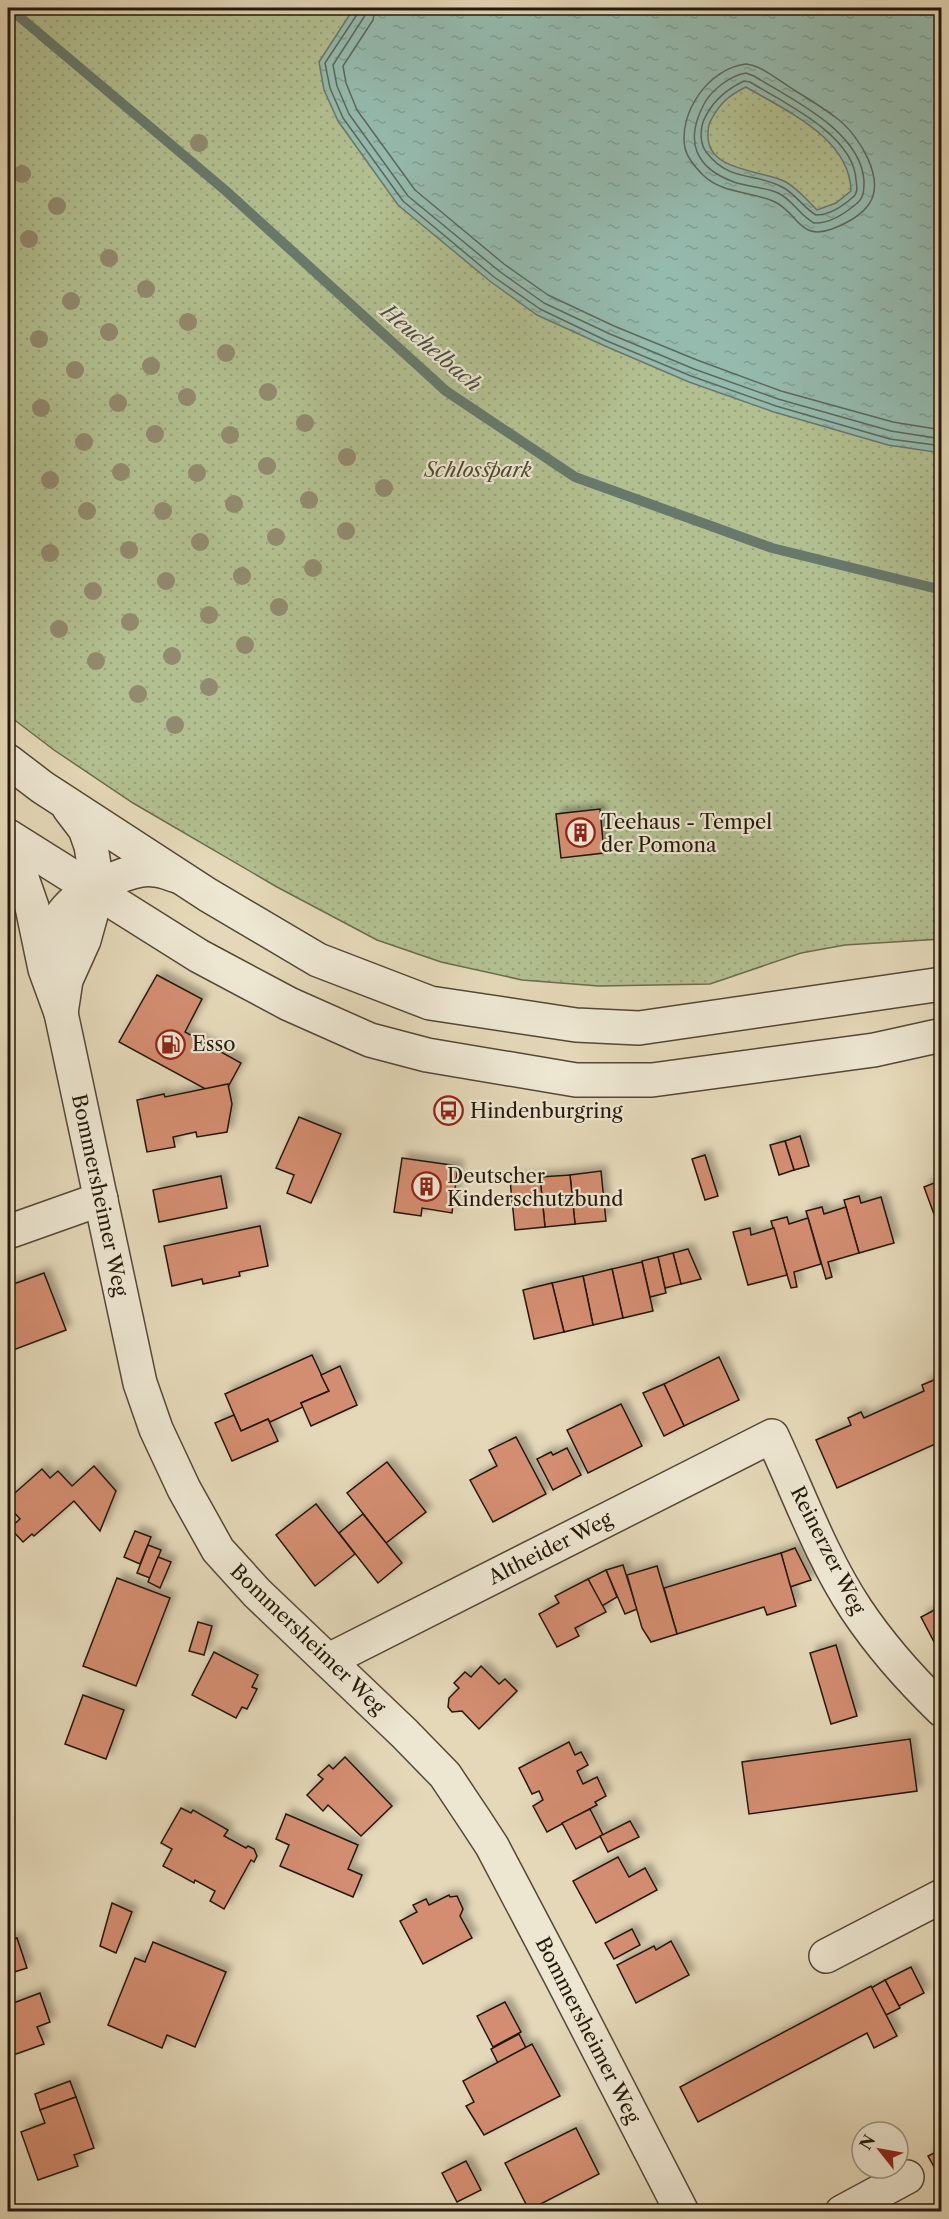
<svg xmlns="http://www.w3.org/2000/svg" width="949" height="2219" viewBox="0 0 949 2219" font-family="'Libre Caslon Text',serif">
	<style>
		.park { fill: url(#park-dots); stroke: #6b6c4d; stroke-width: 1.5 }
		.water { fill: url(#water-ripples); stroke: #68796c; stroke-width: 1.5; fill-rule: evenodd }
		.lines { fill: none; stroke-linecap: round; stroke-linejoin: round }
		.shore { stroke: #5c695c; stroke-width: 1.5 }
		.stream { stroke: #68796c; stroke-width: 10 }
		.building { fill: #d38d70; stroke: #24180a; stroke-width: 1.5; filter: url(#shadow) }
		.minor-casing { stroke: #544836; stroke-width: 36 }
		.minor { stroke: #ede6d1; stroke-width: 33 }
		.tree { fill: #928a6e }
		.labels { text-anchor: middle; stroke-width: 4.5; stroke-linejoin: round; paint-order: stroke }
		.park-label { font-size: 20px; font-style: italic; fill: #4f4a32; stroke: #ede6d1 }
		.poi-label { font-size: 20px; fill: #24180a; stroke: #ede6d1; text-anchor: start }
		.street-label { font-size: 20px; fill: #24180a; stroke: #ede6d1 }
		.water-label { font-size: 21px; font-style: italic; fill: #4c5143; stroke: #ede6d1 }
	</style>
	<defs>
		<pattern id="park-dots" width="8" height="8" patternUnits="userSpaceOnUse" patternTransform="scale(1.5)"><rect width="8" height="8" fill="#b2bf90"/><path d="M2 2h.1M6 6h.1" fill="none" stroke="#99a37b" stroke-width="1.8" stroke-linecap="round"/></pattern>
		<pattern id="water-ripples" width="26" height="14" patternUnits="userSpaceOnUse" patternTransform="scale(1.5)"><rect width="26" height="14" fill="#95baae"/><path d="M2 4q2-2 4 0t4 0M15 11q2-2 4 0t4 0" fill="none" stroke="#809f94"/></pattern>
		<filter id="shadow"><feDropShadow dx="5.5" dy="-5.5" stdDeviation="3" flood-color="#0004"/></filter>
	</defs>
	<rect width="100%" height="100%" fill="#e4d8b8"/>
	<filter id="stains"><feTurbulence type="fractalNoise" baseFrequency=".00333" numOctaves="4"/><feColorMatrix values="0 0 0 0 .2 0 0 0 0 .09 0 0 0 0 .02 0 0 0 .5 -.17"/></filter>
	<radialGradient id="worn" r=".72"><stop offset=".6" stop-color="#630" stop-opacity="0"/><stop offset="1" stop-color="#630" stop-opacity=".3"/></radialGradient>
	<polygon class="park" points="8,8 941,8 941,939 845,945 801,953 710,984 599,986 522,980 441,962 377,940 277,887 133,803 54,750 8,715"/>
	<path class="water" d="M354,8H941V453L888,445L774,412L689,382L605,346L537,315L491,282L398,205L338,121L324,90L319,62ZM746,87C786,111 850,138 851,191L836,203L817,210C807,200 798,189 786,182C763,170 707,172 708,135C708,130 708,126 710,122C719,104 729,95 746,87Z"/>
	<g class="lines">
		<g class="shore">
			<polyline points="359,8 358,13 325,63 330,88 343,118 403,201 494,277 540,309 607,341 691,376 776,406 890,439 942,446"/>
			<polyline points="366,8 364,17 333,65 337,86 349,114 408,196 499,271 544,303 610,334 694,369 778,399 891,431 942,439"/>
			<polyline points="375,8 373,20 343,66 346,83 357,110 415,190 504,264 548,295 614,326 697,360 781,391 893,422 942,430"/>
			<path d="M746,64C763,66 779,81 794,90C809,99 825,109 839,120C859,136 886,179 869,204C861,216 845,224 832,229C799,241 798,213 775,202C752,191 722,194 703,175C696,168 687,158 685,148C678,113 709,68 746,64Z"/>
			<path d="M746,73L754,76C791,99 861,131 864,181C864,192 864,198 855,205C844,214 829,224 814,223C800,216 793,200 778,193C764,187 748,187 734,182C695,168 685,141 703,106C710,91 729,76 746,73Z"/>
			<path d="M744,81L750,82C784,103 854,135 856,180C857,187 858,193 853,197C843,206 829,215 816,215C804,208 797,196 784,188C757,172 730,183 707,153C700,145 700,132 703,122C711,102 725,90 744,81Z"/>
		</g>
		<polyline class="stream" points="9,8 226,191 446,391 575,477 772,548 942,590"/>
	</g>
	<g class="building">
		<polygon points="600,809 604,853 561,858 556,814"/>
		<polygon points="157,975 202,999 185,1032 241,1063 222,1098 119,1042"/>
		<polygon points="228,1084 232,1104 227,1132 197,1137 196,1132 173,1137 175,1147 147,1152 137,1100 164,1094 165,1097"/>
		<polygon points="299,1117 341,1134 311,1203 287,1193 294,1175 276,1168"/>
		<polygon points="800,1136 809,1166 794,1170 785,1141"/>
		<polygon points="785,1141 794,1170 779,1175 770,1145"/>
		<polygon points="705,1155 718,1196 705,1200 692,1159"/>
		<polygon points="402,1158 458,1166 452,1213 422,1208 421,1216 394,1212"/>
		<polygon points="601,1171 606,1221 575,1224 570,1175"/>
		<polygon points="570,1175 575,1224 545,1227 540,1177"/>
		<polygon points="221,1176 227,1208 159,1222 153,1190"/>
		<polygon points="540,1177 545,1227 515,1230 510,1180"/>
		<polygon points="942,1180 942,1236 924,1187"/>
		<polygon points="859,1196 861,1203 881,1197 894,1243 859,1253 844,1200"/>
		<polygon points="822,1207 824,1214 846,1207 859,1253 828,1262 832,1277 826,1279 806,1211"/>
		<polygon points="787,1217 789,1224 808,1218 821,1264 794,1272 797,1287 791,1288 771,1221"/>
		<polygon points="260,1226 268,1266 239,1272 240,1276 203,1284 202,1279 172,1286 164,1246"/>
		<polygon points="750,1228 751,1235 774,1228 787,1275 748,1285 733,1232"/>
		<polygon points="688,1249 701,1279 681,1284 673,1253"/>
		<polygon points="673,1253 681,1284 665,1288 658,1257"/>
		<polygon points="658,1257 666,1293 650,1297 642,1261"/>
		<polygon points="642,1262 653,1311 623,1318 612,1269"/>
		<polygon points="612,1269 623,1318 593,1325 583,1276"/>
		<polygon points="44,1273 66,1330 8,1352 8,1286"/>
		<polygon points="583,1276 593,1325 564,1332 552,1283"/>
		<polygon points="552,1283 564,1332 534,1339 523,1290"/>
		<polygon points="312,1355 329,1391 301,1403 303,1407 270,1422 268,1419 241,1431 225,1394"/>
		<polygon points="719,1357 739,1400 684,1426 664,1384"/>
		<polygon points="340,1366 357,1405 311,1426 301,1403 329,1391 321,1375"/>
		<polygon points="934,1380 937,1386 942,1384 942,1441 837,1488 816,1440 851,1425 848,1418 861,1412 864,1418 924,1391 922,1385"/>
		<polygon points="664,1384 684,1426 664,1436 643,1393"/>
		<polygon points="621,1404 642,1446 588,1473 567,1430"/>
		<polygon points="234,1415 241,1431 268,1419 278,1441 232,1461 215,1423"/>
		<polygon points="516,1437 546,1494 493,1522 470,1480 497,1466 489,1450"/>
		<polygon points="567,1448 581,1475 553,1490 537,1459 551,1452 553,1455"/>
		<polygon points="387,1462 426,1512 386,1543 347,1493"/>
		<polygon points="94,1466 116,1491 100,1531 74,1501 34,1536 32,1534 23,1542 10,1528 20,1519 8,1506 8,1499 42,1469 50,1478 58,1471 72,1486"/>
		<polygon points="316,1504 355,1554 315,1586 276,1535"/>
		<polygon points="363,1514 402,1563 378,1583 339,1533"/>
		<polygon points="135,1531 151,1537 140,1564 124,1557"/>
		<polygon points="148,1545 161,1550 150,1578 137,1573"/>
		<polygon points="795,1548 811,1580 790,1587 781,1553"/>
		<polygon points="781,1553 796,1606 767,1615 764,1607 677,1634 664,1588"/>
		<polygon points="158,1557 171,1562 160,1588 148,1582"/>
		<polygon points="623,1565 637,1609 625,1614 606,1570"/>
		<polygon points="657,1566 677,1634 651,1642 642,1628 627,1575"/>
		<polygon points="606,1570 617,1597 602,1606 588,1579"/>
		<polygon points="117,1578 170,1598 136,1686 83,1666"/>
		<polygon points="588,1579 606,1612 575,1628 579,1636 557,1647 539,1614 559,1603 555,1596"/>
		<polygon points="942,1606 942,1657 921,1617"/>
		<polygon points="198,1622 212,1626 204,1655 189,1651"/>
		<polygon points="836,1645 857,1716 831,1724 810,1653"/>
		<polygon points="214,1652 258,1675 252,1687 257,1689 247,1709 242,1707 236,1718 192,1695"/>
		<polygon points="481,1666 499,1684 505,1679 517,1691 479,1729 462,1711 452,1712 448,1707 449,1698 459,1688 454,1683 465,1672 471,1677"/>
		<polygon points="83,1695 124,1710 106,1759 65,1744"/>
		<polygon points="910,1739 917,1791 749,1814 742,1762"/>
		<polygon points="569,1742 575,1755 581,1752 588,1765 577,1771 583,1784 597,1777 606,1796 595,1802 597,1805 547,1832 533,1806 543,1800 539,1791 532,1794 519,1768"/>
		<polygon points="345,1757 392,1806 361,1836 328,1805 323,1811 307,1795 323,1779 318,1775 329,1765 333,1769"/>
		<polygon points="181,1808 191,1813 193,1810 228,1830 224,1836 246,1848 248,1846 254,1849 257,1856 254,1862 251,1860 224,1909 210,1901 215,1891 195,1880 194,1883 163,1866 172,1849 161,1843"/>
		<polygon points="590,1809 603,1835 576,1849 562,1823"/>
		<polygon points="286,1814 358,1845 348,1869 362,1875 353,1897 280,1866 289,1845 276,1839"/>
		<polygon points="630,1821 639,1837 608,1852 600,1836"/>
		<polygon points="618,1857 629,1877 645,1868 657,1890 596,1923 573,1881"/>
		<polygon points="449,1895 450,1897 457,1896 463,1909 460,1916 472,1938 423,1964 400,1921 417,1912 413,1905 426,1899 429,1905"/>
		<polygon points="112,1903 132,1912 116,1953 100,1946"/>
		<polygon points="632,1929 640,1945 614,1959 605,1943"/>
		<polygon points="8,1935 9,1940 17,1938 27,1968 8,1974"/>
		<polygon points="671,1941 689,1975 636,2003 617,1965 654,1946 656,1950"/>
		<polygon points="153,1942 226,1972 195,2047 167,2035 162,2048 108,2025 135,1958 145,1962"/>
		<polygon points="911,1967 924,1993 899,2006 885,1980"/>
		<polygon points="885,1980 900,2008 886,2015 871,1988"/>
		<polygon points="871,1986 897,2036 874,2048 867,2033 698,2122 680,2087"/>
		<polygon points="40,1993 50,2022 37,2027 44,2044 8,2057 8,2005"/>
		<polygon points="505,2002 521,2032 493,2047 477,2016"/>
		<polygon points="519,2034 526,2048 498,2063 491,2049"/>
		<polygon points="532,2044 560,2096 484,2135 466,2106 474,2102 463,2081"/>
		<polygon points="70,2081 76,2097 40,2110 35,2094"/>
		<polygon points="76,2097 94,2148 74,2155 78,2166 38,2180 21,2132 45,2123 40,2110"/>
		<polygon points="576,2128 599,2174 529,2210 505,2163"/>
		<polygon points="942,2149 942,2181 928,2156"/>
		<polygon points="466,2161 481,2190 457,2202 442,2173"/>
	</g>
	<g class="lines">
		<defs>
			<g id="minor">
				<polyline points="8,761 42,787 208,895 318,960 430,1003 576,1025 639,1028 942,984"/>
				<polyline points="8,836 199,956 289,1004 370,1040 427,1055 576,1080 652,1080 874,1050 942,1035"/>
				<polyline points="8,838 32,907 45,969 61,1013 140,1383 156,1429 184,1489 218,1550 257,1593 404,1733 445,1775 475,1820 492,1846 562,1979 682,2212"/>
				<path d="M46,961C50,916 74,895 113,879C125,874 142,868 154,870C162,870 170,874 177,876"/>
				<polyline points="61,1013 66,980 84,940 91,915 94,865 91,846 85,829 69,808"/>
				<polyline points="8,1232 101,1199"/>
				<path d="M329,1660L772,1436C799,1494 821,1556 856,1609C882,1648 909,1678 942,1710"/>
				<polyline points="826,1956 942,1896"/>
				<polyline points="842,2212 907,2177"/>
			</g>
		</defs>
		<use href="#minor" class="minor-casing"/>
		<use href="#minor" class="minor"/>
	</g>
	<g class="tree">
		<circle cx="199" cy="143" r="9"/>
		<circle cx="22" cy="174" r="9"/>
		<circle cx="57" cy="206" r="9"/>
		<circle cx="29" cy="239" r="9"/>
		<circle cx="109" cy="258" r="9"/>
		<circle cx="146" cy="289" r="9"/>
		<circle cx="71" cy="301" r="9"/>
		<circle cx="188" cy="322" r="9"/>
		<circle cx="109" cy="332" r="9"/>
		<circle cx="39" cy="339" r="9"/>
		<circle cx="226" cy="353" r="9"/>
		<circle cx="151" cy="366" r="9"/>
		<circle cx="75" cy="370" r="9"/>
		<circle cx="268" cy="392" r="9"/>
		<circle cx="187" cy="397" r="9"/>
		<circle cx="118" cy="403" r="9"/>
		<circle cx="41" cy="408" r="9"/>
		<circle cx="305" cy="423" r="9"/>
		<circle cx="155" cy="434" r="9"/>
		<circle cx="230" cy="435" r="9"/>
		<circle cx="84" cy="442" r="9"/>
		<circle cx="347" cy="457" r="9"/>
		<circle cx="267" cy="466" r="9"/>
		<circle cx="121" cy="472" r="9"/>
		<circle cx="197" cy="473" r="9"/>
		<circle cx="50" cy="480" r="9"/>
		<circle cx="384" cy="488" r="9"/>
		<circle cx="309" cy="500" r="9"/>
		<circle cx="234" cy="504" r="9"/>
		<circle cx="87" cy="511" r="9"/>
		<circle cx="163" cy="511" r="9"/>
		<circle cx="346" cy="531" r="9"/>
		<circle cx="276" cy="537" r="9"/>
		<circle cx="200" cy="542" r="9"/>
		<circle cx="129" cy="550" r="9"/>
		<circle cx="50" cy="553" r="9"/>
		<circle cx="313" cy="568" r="9"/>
		<circle cx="242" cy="576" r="9"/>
		<circle cx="166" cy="581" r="9"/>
		<circle cx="93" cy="591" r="9"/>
		<circle cx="279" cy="607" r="9"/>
		<circle cx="209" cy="615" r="9"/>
		<circle cx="130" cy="622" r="9"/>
		<circle cx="59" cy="629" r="9"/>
		<circle cx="245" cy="645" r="9"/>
		<circle cx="172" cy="656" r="9"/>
		<circle cx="96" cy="661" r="9"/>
		<circle cx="209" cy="687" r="9"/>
		<circle cx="138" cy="694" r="9"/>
		<circle cx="175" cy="725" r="9"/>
	</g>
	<defs>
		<symbol id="building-ring" viewBox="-11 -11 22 22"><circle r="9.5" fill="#ede6d1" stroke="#8f2418" stroke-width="1.5"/><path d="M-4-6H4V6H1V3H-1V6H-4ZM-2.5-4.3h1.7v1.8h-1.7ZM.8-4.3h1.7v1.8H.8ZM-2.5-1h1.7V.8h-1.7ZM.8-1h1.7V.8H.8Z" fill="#8f2418"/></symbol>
		<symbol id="fuel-ring" viewBox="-11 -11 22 22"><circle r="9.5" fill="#ede6d1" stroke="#8f2418" stroke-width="1.5"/><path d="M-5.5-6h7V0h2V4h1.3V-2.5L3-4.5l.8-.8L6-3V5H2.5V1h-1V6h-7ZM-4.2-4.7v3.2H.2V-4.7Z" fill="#8f2418"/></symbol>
		<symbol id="bus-ring" viewBox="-11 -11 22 22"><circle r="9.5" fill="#ede6d1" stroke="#8f2418" stroke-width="1.5"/><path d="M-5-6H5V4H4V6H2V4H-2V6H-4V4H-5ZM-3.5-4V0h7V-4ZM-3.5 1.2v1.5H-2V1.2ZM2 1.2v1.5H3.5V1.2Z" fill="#8f2418"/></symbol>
	</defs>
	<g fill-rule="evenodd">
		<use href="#building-ring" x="564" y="816" width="33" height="33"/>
		<use href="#fuel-ring" x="154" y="1028" width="33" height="33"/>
		<use href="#bus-ring" x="432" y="1094" width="33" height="33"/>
		<use href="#building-ring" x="410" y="1170" width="33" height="33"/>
	</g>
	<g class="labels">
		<g class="park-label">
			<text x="478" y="477">Schlosspark</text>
		</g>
		<g class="poi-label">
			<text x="601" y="829">Teehaus - Tempel<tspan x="601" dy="23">der Pomona</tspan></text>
			<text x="192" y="1051">Esso</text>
			<text x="470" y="1118">Hindenburgring</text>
			<text x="447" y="1183">Deutscher<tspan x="447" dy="23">Kinderschutzbund</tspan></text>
		</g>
		<g class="street-label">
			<text transform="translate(100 1195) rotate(78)" y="7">Bommersheimer Weg</text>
			<text transform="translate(550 1548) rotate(-27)" y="7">Altheider Weg</text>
			<text transform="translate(828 1550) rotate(63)" y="7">Reinerzer Weg</text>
			<text transform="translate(308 1639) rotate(44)" y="7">Bommersheimer Weg</text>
			<text transform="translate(588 2030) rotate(63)" y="7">Bommersheimer Weg</text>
		</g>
		<g class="water-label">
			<text transform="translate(431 348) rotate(40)" y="7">Heuchelbach</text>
		</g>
	</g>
	<rect width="949" height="2219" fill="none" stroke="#e4d8b8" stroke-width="30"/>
	<rect x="9" y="9" width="931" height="2201" fill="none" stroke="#24180a" stroke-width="3"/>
	<rect x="15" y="15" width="919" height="2189" fill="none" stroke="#24180a" stroke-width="1.5"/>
	<g transform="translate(880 2150) rotate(301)"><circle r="28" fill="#ede6d1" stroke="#9d9481" stroke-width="1.5"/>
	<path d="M0-4.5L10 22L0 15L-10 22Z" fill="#8f2418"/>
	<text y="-9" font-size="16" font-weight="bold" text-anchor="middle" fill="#24180a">N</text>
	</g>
	<rect width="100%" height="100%" filter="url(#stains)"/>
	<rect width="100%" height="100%" fill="url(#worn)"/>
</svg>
